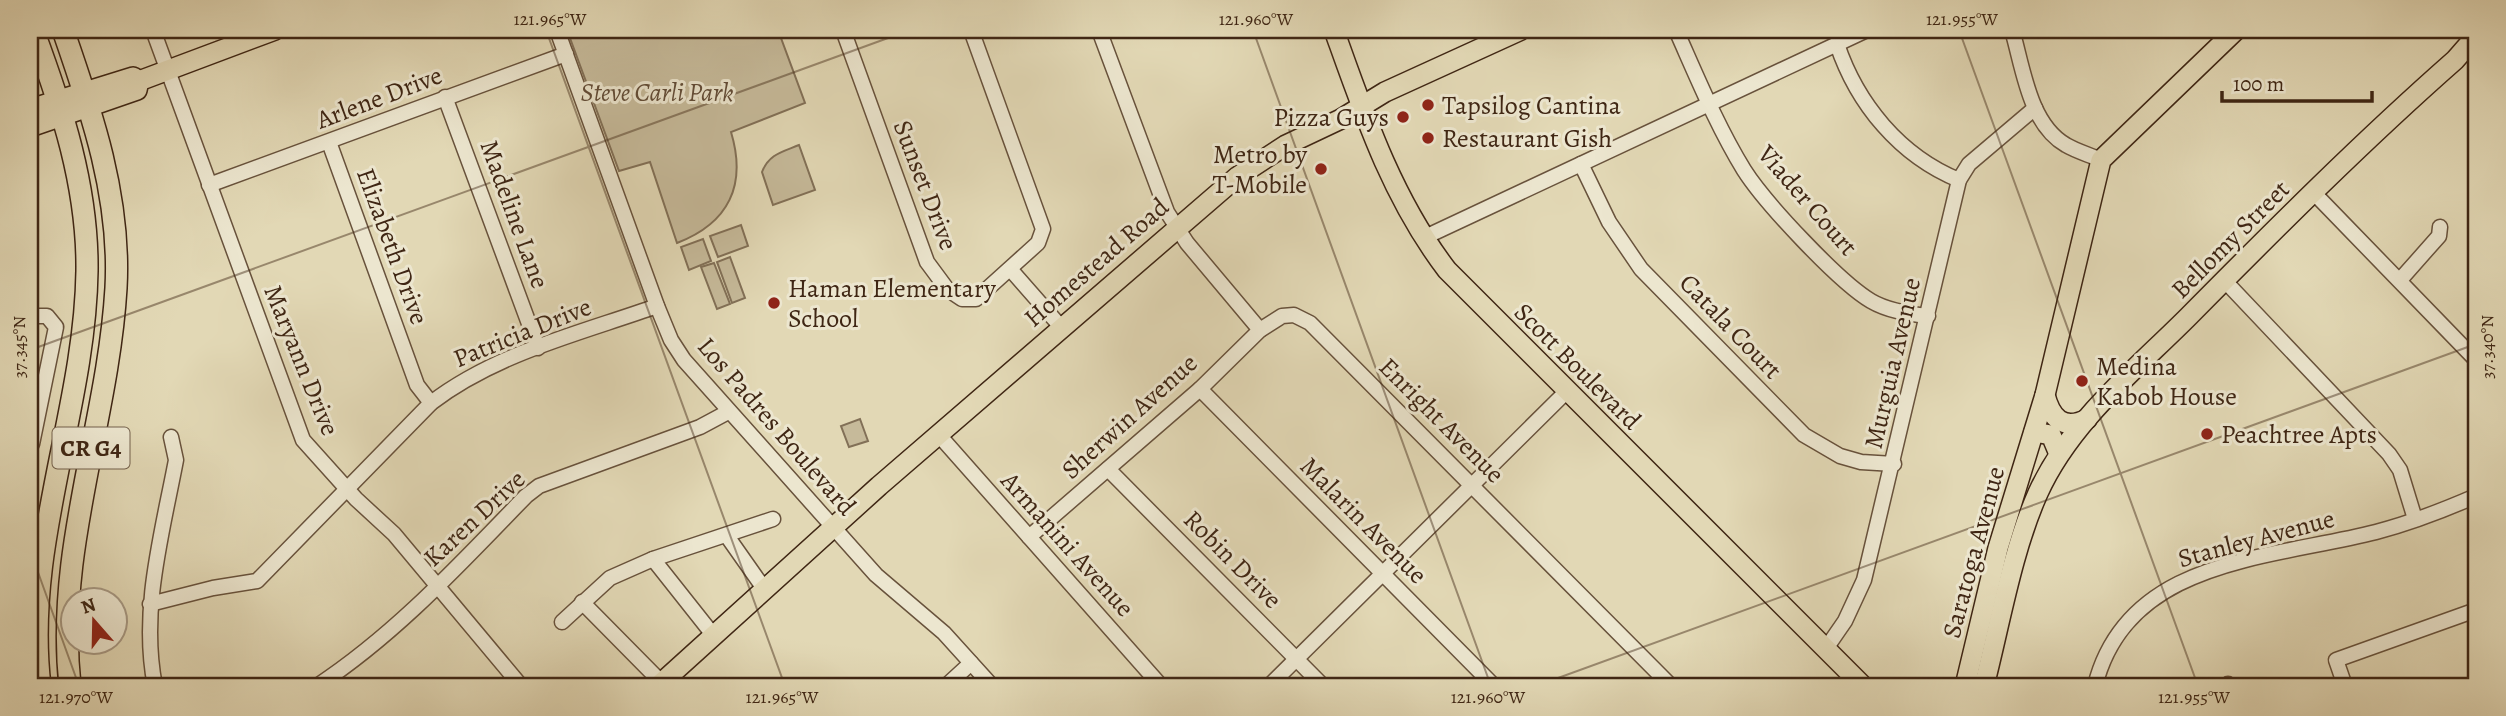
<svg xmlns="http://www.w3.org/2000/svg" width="2506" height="716" viewBox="0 0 2506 716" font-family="Alegreya,serif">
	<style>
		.green { fill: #c6ba9a; stroke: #827057; stroke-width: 2 }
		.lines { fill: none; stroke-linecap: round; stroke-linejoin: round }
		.minor-casing { stroke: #68523c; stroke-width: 17 }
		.major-casing { stroke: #3f2614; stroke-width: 22 }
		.highway-casing { stroke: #3f2614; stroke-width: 24 }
		.minor { stroke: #ece6cf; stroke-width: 14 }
		.major { stroke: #e2d8b5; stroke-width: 19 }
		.highway { stroke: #e2d8b5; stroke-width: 21 }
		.ticks { fill: none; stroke: #3f2614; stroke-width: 2; stroke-opacity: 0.45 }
		.poi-dot { fill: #8f2418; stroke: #ece6cf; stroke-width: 2.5 }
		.labels { text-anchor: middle; stroke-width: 6; stroke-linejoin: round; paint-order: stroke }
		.shield { fill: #ece6cf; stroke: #73604c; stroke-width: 2 }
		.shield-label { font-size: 24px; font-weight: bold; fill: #3f2614 }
		.park-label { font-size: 26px; font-style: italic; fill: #614b36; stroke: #ece6cf }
		.street-label { font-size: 26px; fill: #3f2614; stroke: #ece6cf }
		.poi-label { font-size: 26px; fill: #3f2614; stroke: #ece6cf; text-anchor: start }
		.neatline { fill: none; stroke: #3f2614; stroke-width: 2.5 }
		.ticks-label { font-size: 18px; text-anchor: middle; fill: #3f2614 }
	</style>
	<rect width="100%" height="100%" fill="#e2d8b5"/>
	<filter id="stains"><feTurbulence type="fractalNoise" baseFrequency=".00286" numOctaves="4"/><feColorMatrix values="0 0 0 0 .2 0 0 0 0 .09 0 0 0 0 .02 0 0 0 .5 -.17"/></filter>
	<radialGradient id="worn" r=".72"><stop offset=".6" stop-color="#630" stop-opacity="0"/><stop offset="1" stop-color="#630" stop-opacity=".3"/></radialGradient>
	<g class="green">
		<path d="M567,30H778L805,103L731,132C747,185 729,223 677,243L650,162L619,171Z"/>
		<path d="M799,145L815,190L773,205L762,172C769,154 782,152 799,145Z"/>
		<polygon points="741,225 748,246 718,257 710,236"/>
		<polygon points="703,239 711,261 689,270 681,247"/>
		<polygon points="730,257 745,298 732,303 717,262"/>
		<polygon points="714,263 730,304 717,309 701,267"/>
		<polygon points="860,419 868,441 849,447 841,426"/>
	</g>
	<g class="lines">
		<defs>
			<g id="minor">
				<polyline points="153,30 303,440 356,499 394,534 521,686"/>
				<polyline points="557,30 657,306 671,340 684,360 876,575 944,633 992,686"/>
				<polyline points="843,30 927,262 947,289 962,299 976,299 1038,243 1043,229 971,30"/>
				<polyline points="1099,30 1167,212 1187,243 1260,330"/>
				<path d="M1676,30C1697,77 1717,126 1744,170C1765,203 1839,282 1871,301C1888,311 1909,314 1928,316"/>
				<path d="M2012,30C2023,67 2029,124 2066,145C2076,151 2090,155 2101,160"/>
				<path d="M1837,44C1857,104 1900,156 1959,180"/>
				<polyline points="445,97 538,348"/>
				<polyline points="329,142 417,385 431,403"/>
				<polyline points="1581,164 1609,222 1641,269 1804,435 1840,456 1861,462 1894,464"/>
				<polyline points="209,185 566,54"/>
				<polyline points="2314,193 2476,360"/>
				<polyline points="1423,238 1867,30"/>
				<polyline points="1011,270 1061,327"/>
				<polyline points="2224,280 2389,454 2400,470 2415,519"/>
				<polyline points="2400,280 2439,236 2440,227"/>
				<polyline points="30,316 47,316 56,327 32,444 30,443"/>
				<polyline points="1200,389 1494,686"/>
				<polyline points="938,434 1161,686"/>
				<polyline points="1108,469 1323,686"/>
				<polyline points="727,536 765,590"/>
				<polyline points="1029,537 1200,389 1260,330 1282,316 1294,315 1310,323 1671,686"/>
				<polyline points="653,559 714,636"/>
				<polyline points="582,602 662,683"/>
				<path d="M150,604L213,588L257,581L431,403C496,353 581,333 657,306"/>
				<polyline points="562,622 610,578 653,559 773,519"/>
				<polyline points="1825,650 1845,621 1864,580 1959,180 1969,164 2035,108"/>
				<path d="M155,686C140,611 162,534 176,460L171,437"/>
				<path d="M317,686C396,634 460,564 526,496L539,486L700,427L728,412"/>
				<polyline points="946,686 971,663"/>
				<polyline points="1269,686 1566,392"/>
				<path d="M2095,686C2127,558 2271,559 2376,532C2410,523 2444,510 2476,496"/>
				<polyline points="2228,686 2228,684"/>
				<polyline points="2345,686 2336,660 2476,610"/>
			</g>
			<g id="major">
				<path d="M1334,30C1364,114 1392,198 1447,270L1863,686"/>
				<polyline points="30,109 133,77 139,81"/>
				<polyline points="30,127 137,90 139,81 275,30"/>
				<path d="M2045,395C2051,418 2063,431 2087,419"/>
				<polyline points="2034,432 2051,435 2059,454"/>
				<polyline points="658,686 879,486 1237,177 1286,145 1341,119 1385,92 1521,30"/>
				<polyline points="1965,686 1998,548 2045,395 2101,160 2236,30"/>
				<path d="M1984,686C2000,624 2012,551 2038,493C2070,422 2135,370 2188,317C2275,229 2363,141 2455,60L2476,36"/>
			</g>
			<g id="highway">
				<path d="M33,30C62,108 88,187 87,271C85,411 23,544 40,686"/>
				<path d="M63,30C92,113 121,198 116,288C108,423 55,549 70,686"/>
			</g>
		</defs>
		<use href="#minor" class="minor-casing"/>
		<use href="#major" class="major-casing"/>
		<use href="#highway" class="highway-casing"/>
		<use href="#minor" class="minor"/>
		<use href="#major" class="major"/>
		<use href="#highway" class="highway"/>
	</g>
	<path class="ticks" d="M546,30L785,686M1253,30L1491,686M1959,30L2198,686M30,350L910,30M30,550L79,686M1536,686L2476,344"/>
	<g class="poi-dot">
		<circle cx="1428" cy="105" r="7"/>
		<circle cx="1403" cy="117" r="7"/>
		<circle cx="1428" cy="138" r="7"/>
		<circle cx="1321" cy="169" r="7"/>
		<circle cx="774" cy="303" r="7"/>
		<circle cx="2082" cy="381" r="7"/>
		<circle cx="2207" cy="434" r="7"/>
	</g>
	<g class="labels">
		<rect class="shield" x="52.5" y="427.5" width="77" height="41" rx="5"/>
		<g class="shield-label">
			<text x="91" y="456">CR G4</text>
		</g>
		<g class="park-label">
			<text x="657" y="101">Steve Carli Park</text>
		</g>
		<g class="street-label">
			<text transform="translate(379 97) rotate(-21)" y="9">Arlene Drive</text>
			<text transform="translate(926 185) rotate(69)" y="9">Sunset Drive</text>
			<text transform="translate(1808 200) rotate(49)" y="9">Viader Court</text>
			<text transform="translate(515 214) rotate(70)" y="9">Madeline Lane</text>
			<text transform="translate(2230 239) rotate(-45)" y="9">Bellomy Street</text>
			<text transform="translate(393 246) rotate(70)" y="9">Elizabeth Drive</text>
			<text transform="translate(1096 262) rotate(-41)" y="9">Homestead Road</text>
			<text transform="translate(1731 326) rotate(46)" y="9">Catala Court</text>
			<text transform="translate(522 332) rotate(-22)" y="9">Patricia Drive</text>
			<text transform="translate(302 360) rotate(68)" y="9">Maryann Drive</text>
			<text transform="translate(1892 363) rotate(-77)" y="9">Murguia Avenue</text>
			<text transform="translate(1578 366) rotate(45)" y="9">Scott Boulevard</text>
			<text transform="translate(1129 416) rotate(-42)" y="9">Sherwin Avenue</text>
			<text transform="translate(1442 420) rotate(45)" y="9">Enright Avenue</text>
			<text transform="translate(777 426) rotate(49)" y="9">Los Padres Boulevard</text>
			<text transform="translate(474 518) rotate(-43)" y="9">Karen Drive</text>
			<text transform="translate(1364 520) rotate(45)" y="9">Malarin Avenue</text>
			<text transform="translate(2256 538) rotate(-15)" y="9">Stanley Avenue</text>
			<text transform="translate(1068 544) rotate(48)" y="9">Armanini Avenue</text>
			<text transform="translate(1973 552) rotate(-75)" y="9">Saratoga Avenue</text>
			<text transform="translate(1233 559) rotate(45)" y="9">Robin Drive</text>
		</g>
		<g class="poi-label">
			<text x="1442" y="114">Tapsilog Cantina</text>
			<text x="1389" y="126" text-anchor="end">Pizza Guys</text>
			<text x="1442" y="147">Restaurant Gish</text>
			<text x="1307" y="163" text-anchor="end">Metro by<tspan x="1307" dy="30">T-Mobile</tspan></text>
			<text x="788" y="297">Haman Elementary<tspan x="788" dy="30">School</tspan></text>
			<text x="2096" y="375">Medina<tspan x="2096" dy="30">Kabob House</tspan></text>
			<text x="2221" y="443">Peachtree Apts</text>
		</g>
	</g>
	<rect width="2506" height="716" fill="none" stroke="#e2d8b5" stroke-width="77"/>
	<g transform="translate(94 621) rotate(340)"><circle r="33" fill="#ece6cf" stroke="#a79984" stroke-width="2"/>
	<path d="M0-5L12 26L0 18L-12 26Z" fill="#8f2418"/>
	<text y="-10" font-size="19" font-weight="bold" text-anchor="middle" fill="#3f2614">N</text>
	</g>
	<path d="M2222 91v10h150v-10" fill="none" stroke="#3f2614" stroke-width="3.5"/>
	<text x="2233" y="91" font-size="21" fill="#3f2614" stroke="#ece6cf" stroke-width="5" paint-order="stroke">100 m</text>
	<rect x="38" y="38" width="2430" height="640" class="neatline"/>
	<g class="ticks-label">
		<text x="550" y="25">121.965°W</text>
		<text x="1256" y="25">121.960°W</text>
		<text x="1962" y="25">121.955°W</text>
		<text transform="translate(19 347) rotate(-90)" y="6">37.345°N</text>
		<text transform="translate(2487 347) rotate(-90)" y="6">37.340°N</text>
		<text x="76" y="703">121.970°W</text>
		<text x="782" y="703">121.965°W</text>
		<text x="1488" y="703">121.960°W</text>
		<text x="2194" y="703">121.955°W</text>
	</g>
	<rect width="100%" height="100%" filter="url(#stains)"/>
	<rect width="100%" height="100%" fill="url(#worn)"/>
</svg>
